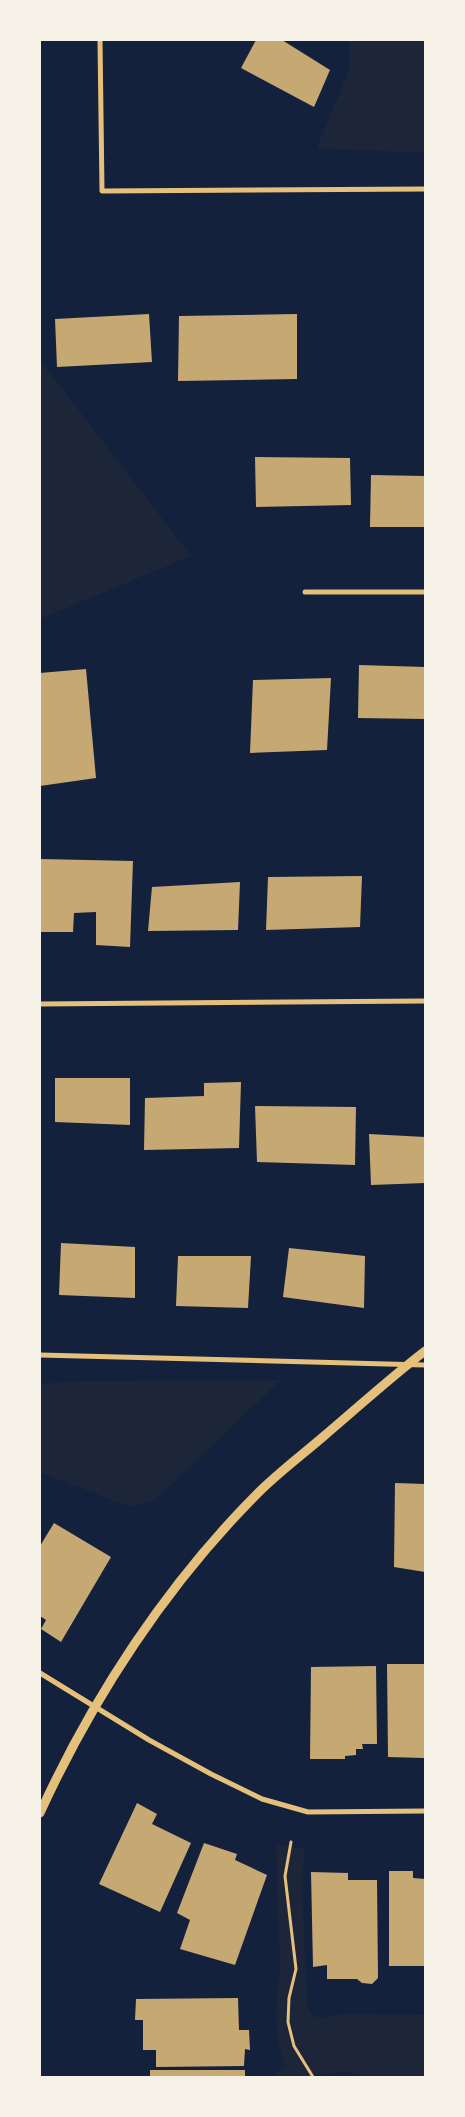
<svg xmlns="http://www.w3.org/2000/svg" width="465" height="2117" viewBox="0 0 465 2117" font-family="Commissioner,sans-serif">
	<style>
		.green { fill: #1d2539 }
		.building { fill: #c6a872 }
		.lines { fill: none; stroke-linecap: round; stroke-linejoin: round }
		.path { stroke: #e5c07b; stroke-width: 3 }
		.minor { stroke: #e5c07b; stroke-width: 5 }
		.tertiary { stroke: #e5c07b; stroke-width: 9 }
	</style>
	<rect width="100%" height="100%" fill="#14213d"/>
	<g class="green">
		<polygon points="349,40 425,40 425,153 317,148 349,70"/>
		<polygon points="40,360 191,556 40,619"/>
		<polygon points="281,1380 154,1501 130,1507 40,1472 40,1384 82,1381"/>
		<polygon points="276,1845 305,1849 302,1887 307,2004 310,2013 315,2017 326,2018 341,2014 425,2015 425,2077 367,2077 348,2072 329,2073 311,2077 276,2077 275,2074 286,2067 279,2048 276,2017 280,1964"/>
	</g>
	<g class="building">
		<polygon points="256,40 282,40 330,70 314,107 241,68"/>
		<polygon points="149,314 152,362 57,367 55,319"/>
		<polygon points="297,314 297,379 178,381 179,316"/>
		<polygon points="255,457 350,458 351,505 256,507"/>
		<polygon points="371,475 425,476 425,527 370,527"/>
		<polygon points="359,665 425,667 425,719 358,718"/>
		<polygon points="86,669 96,778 40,786 40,673"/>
		<polygon points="331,678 327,750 250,753 253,680"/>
		<polygon points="41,859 133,861 130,947 96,945 96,912 74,913 73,932 40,932"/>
		<polygon points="362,876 360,927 266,930 268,877"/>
		<polygon points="240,882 238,930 148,931 152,887"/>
		<polygon points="55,1078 130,1078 130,1125 55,1122"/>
		<polygon points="241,1082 239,1148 144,1150 145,1098 204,1096 204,1083"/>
		<polygon points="255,1106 356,1107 355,1165 257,1162"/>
		<polygon points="369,1134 425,1137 425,1183 371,1185"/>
		<polygon points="61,1243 135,1247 135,1298 59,1295"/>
		<polygon points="289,1248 365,1256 364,1308 283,1297"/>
		<polygon points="178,1256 251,1256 248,1308 176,1306"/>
		<polygon points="395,1483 425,1484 425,1572 394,1567"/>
		<polygon points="54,1523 111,1557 61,1642 41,1629 46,1620 40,1616 40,1546"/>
		<polygon points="387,1664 425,1664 424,1758 388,1757"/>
		<polygon points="376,1666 377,1744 362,1744 363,1749 356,1749 356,1755 345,1756 345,1759 310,1759 311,1667"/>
		<polygon points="137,1803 157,1814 152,1824 191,1843 160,1912 99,1884"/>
		<polygon points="204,1843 237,1854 235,1860 267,1875 235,1965 180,1949 190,1920 177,1913"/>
		<polygon points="389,1871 413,1871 413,1878 425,1879 425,1966 389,1966"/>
		<polygon points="311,1872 348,1873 348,1880 377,1880 378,1978 372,1984 362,1983 357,1979 327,1979 327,1965 313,1967"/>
		<polygon points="238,1998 239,2030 249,2030 250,2050 245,2049 244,2066 156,2067 156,2050 143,2050 143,2020 135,2020 136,1999"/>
		<rect x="150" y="2070" width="95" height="7"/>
	</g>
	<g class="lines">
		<polyline class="path" points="291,1842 285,1876 296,1969 289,1998 288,2022 294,2046 313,2077"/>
		<g class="minor">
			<polyline points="100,40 102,191 425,189"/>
			<polyline points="305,592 425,592"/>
			<polyline points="40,1004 425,1001"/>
			<polyline points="40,1355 425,1365"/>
			<polyline points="40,1673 149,1740 211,1774 262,1799 308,1812 425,1811"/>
		</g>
		<path class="tertiary" d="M40,1813C93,1697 167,1584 258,1493C278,1473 302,1455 324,1436C357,1408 390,1378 425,1351"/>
	</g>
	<rect width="465" height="2117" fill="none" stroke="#f6f1e7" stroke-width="82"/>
</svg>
